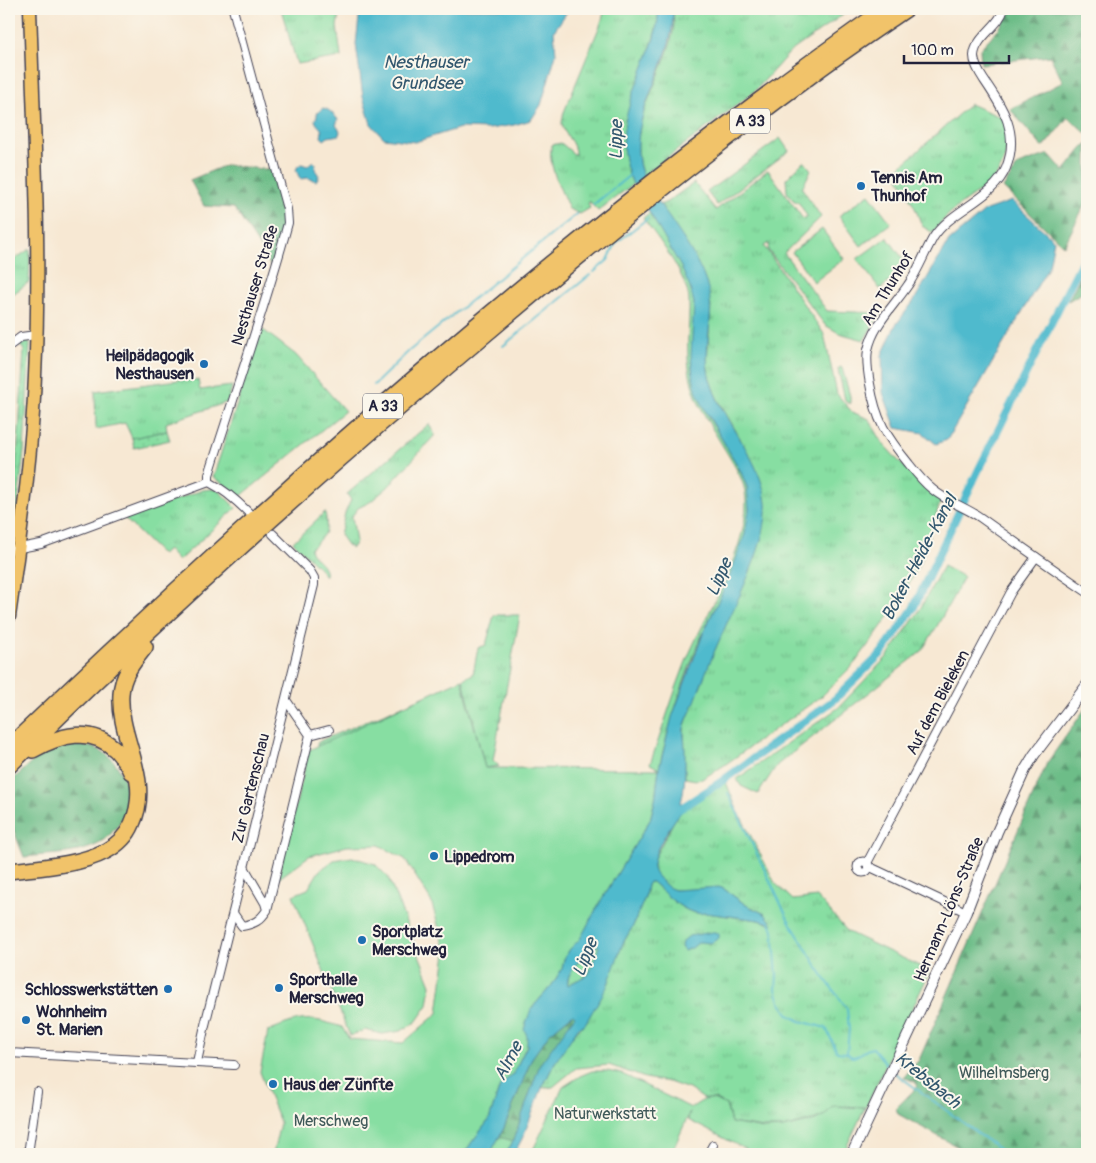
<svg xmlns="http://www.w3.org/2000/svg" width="1096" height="1163" viewBox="0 0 1096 1163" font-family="Pangolin,sans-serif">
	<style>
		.grass { fill: url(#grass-tufts); stroke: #54806e }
		.forest { fill: url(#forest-firs); stroke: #487062 }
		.park { fill: #87dea2; stroke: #54806e }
		.garden { fill: url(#garden-dots); stroke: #54806e }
		.water { fill: #50bacd; stroke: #396e84; fill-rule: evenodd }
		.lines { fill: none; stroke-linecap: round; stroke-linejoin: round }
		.stream { stroke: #50bacd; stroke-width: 2 }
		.canal { stroke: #50bacd; stroke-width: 8 }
		.minor-casing { stroke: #424052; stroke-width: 10 }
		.tertiary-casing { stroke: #424052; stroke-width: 12 }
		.primary-casing { stroke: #424052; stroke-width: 15 }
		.motorway-casing { stroke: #424052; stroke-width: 18 }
		.minor { stroke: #fff; stroke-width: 8 }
		.tertiary { stroke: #fff; stroke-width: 10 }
		.primary { stroke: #f1c36a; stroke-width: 12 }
		.motorway { stroke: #f1c36a; stroke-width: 15 }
		.poi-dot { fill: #1f6fb2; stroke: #fbf7ec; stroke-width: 2 }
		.labels { text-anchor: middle; stroke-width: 4; stroke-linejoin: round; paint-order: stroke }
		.shield { fill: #fbf7ec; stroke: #636270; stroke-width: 1 }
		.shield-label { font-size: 15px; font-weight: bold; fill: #22223b }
		.poi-label { font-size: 16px; font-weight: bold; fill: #22223b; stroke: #fbf7ec; text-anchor: start }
		.street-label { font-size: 16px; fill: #22223b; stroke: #fbf7ec }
		.park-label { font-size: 16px; fill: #405a5a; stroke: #fbf7ec }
		.water-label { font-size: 18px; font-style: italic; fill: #32576e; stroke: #fbf7ec }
	</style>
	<defs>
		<pattern id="grass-tufts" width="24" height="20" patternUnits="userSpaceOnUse" patternTransform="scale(1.25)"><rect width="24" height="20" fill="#87dea2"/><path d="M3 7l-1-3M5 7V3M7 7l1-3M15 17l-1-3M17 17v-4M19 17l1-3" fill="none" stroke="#74be8c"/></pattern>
		<pattern id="forest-firs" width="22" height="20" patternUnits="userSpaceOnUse" patternTransform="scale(1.25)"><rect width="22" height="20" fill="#6dbd88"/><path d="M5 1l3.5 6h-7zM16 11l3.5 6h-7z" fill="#599970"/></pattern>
		<pattern id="garden-dots" width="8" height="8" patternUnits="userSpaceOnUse" patternTransform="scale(1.25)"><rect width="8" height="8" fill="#87dea2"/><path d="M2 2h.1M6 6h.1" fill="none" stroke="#74be8c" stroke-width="1.8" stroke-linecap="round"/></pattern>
	</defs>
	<rect width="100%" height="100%" fill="#fbf7ec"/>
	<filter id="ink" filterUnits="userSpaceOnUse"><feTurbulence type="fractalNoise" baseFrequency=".02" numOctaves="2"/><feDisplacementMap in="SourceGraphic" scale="10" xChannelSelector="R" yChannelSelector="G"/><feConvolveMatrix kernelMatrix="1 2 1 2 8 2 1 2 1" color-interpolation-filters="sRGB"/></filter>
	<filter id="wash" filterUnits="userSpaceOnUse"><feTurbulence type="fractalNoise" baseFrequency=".0096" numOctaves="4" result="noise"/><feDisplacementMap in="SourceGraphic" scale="20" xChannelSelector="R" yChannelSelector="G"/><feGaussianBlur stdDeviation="1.12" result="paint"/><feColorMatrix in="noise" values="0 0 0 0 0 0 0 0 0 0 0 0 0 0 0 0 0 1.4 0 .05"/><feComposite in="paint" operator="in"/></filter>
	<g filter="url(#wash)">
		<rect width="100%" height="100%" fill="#f7e8d3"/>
		<g class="grass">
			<polygon points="281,9 340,9 337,26 341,57 297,64"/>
			<path d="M605,9H658C659,23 654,36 650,50C635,97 610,135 633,184L598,211L590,203V201L588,203L590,208L580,214L569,209C562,192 546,163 552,145L561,143L575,155C576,142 564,136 562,124C562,121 563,116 564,112L601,23Z"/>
			<path d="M673,9H851L790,52L755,91L643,176C622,122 669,75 674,24C674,19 673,14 673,9Z"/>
			<path d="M970,104L1005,119C1017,195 966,184 933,233L922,226L916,210L897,174L899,168Z"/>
			<polygon points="780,138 789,151 717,205 707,192"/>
			<polygon points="804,161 811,170 802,188 821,217 784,253 827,311 881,313 864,340 839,333 825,325 768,250 769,243 764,246 824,334 837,394 852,412 869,419 884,445 921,485 941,500 922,559 898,604 855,663 822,696 723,766 702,779 696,780 685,778 684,728 702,679 753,562 764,529 740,438 717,398 709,378 707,361 711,306 660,205 667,202 694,183 716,210 768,170 803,219 807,216 799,203 793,200 787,192 786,179"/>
			<path d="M649,213C664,233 692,280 694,305C695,329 689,352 693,377C698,405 717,430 731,455C737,465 744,477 747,489C757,539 721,591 702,635C684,678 669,723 659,769L650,764C662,731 672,697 685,664C703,617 754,542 745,491C742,477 734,465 727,453C712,428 695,404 690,375C685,350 690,325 689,300C687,275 657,237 643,218Z"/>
			<polygon points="30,249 29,282 9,297 9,263"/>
			<polygon points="262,329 296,355 345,411 241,496 213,477"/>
			<polygon points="27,339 30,344 24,451 13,543 9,547 19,430 24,350 18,343"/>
			<polygon points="840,367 842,368 850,396 850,404 845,400 838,369"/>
			<polygon points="186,379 198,380 200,390 232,386 228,402 166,423 167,431 132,438 125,423 96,429 95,391"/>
			<polygon points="429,424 435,435 387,488 370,502 358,508 352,516 356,542 352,548 347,545 340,535 345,513 351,500 347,494"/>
			<polygon points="211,489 218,490 236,508 178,561 168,550 162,555 124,518 203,490"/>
			<path d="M325,512C329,533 324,535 310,549C314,560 328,564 325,576L320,569L293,542Z"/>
			<polygon points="943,566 964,577 936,628 921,652 777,765 758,794 741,786 737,779 838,708 887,657 918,613"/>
			<polygon points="494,615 520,615 493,760 499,766 485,768 463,679 473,674 478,648 486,645"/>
			<polygon points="454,684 366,728 322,744 321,750 317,749 317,743 322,740"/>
			<path d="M726,782L736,807L775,883L793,900L817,897L848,932L930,971L866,1107L833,1106L825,1115L813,1120L782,1128H764L731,1123L727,1106L715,1099H704L689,1089L669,1082L645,1078L609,1065L576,1068L553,1087L542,1088C551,1070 568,1034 585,1024L623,943L633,926L645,897L647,885L649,882H652C666,894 686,917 705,913L759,920L771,924L765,914L746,905L724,889L675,890L669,888L655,875L653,870V860L674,821L681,812Z"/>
			<path d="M598,945L600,946L589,974L568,986C565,971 586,952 598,945Z"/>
		</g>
		<g class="forest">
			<polygon points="1010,9 1087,9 1087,134 1068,117 1043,148 1010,109 1063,82 1050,56 981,64 980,49 1000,27"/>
			<polygon points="1087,143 1087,200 1064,246 1003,188 1018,165 1049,154 1064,171"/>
			<polygon points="226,165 272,170 283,211 283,225 271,267 258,244 234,208 204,206 190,180"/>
			<polygon points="1087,263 1087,290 1068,301"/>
			<polygon points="1087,706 1087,1154 965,1154 958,1147 898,1114 896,1108 918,1086 915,1082 904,1077 919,1060 1047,763"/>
			<path d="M70,744C80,745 90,746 100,750C119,760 135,792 126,812C123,819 118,826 113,831C110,835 106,839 102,842C80,855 49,854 24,857L9,818V783L40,755Z"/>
			<polygon points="573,1014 575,1016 506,1154 490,1154 504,1128 532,1058 549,1034"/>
		</g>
		<g class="park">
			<polygon points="869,194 891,223 861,246 839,216"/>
			<polygon points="822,229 844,259 814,282 792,252"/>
			<polygon points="887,237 909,267 880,289 857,259"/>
			<path d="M462,679L485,768L659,769L655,800L650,820L599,904L580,940L570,949L564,959L562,969L552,985L531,1009L527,1045L513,1074L500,1086L489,1120L472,1142L466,1151L467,1154H273L280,1123L260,1072L268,1031C302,1017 306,1016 342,1027L349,1039L403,1043L438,1013L446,952L431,901L405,859L379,845L347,846L309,856L278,879L309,750Z"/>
			<polygon points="352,857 375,864 388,877 431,985 428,1005 416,1022 401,1031 382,1034 365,1030 350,1036 293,895 308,889 319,871 334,860"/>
			<path d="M592,1071H607L622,1074L691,1108C707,1097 709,1096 726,1105L731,1123L764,1129L783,1128L813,1121L825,1115L833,1106L865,1108L843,1154H755L688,1120L690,1112L671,1154H531L563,1087L580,1076Z"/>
			<polygon points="499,1137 513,1141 506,1154 490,1154"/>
		</g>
		<polygon class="garden" points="167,431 170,440 134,448 132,438"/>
		<g class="water">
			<polygon points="360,9 569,9 554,31 556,54 541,105 531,120 514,125 489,129 460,128 415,142 384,138 371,124 363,97 356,44"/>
			<path d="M658,9H673C676,62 630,107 639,162C640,173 648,183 653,193C671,223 696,251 707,285C717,316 701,348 710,379C722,423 761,456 766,503C769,540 738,598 723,632C712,656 703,679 694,704C691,711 686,720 684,728C683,734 685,743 685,749C685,769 686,789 679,809L681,812C672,823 651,854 653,868C654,874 658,878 662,881C666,886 669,888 675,890L719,887L724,889L746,905L765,914L773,924L759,920L705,913C686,917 666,894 652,882H649L647,885L645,897L633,926L623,943L607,987L585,1024L578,1028L554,1064L542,1088L523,1137L514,1154H506L513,1141L540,1064L575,1016L573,1014L549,1034L532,1058L504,1128L490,1154H467L466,1151L472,1142L489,1120L500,1086L513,1074L527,1046V1036L524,1029L531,1009L552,985L562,969L564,959L570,949L580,939L599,904L650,820L655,800L659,768L672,717L703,634L730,575L745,534L749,509L747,487L740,470L705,410L697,393L693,377L691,355L694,303L690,288L681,267L633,184C612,140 629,103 646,61C652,44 659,27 658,9ZM598,945L599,947L589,974L568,985C565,971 587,952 598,945Z"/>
			<path d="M323,108C329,109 335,115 338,120L336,125L340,131L339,135L328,137L324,140L321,137C324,126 317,128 315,120L317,116V113Z"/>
			<polygon points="313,161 316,164 315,169 319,176 316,181 308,178 300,179 296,170 298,166 302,164 307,166"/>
			<polygon points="1012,201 1054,240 1049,266 947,440 936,444 923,433 896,428 883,393 882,355 895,326 913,302 949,241 986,210"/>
			<polygon points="713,932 719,934 719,938 711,943 699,942 692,948 684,951 681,947 682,942 689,936"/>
		</g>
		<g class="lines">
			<g class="stream">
				<polyline points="593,205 630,175"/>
				<polyline points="594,272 608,260 616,243 648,218"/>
				<polyline points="503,346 590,275"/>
				<polyline points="374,385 409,351 577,214"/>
				<polyline points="728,793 788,919 821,973 847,1009 849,1029 847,1053"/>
				<path d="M770,922L773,930L777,975L776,989L780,1002L789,1015L800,1021L826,1028L837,1052L847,1053L852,1057C862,1056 863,1049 873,1048L888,1066"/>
				<polyline points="895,1073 1006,1154"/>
			</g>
			<polyline class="canal" points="672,814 722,781 834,700 882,653 913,609 978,471 1087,251"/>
		</g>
	</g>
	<g filter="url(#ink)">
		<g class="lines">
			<defs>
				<g id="minor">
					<path d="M1004,9C999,27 975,37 974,56C974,64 980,74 984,80C1003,108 1020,133 1006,168C994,199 950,210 933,238C924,254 918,271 908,285C894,306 873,325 868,350C866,361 868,373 870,384C876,420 886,436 909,464C916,473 923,482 932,489C947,502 966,507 981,518C1016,543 1052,568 1087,592"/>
					<polyline points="9,346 21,337 36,335"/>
					<path d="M209,482V475C235,391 265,308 288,223L287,209L282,191L233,9"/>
					<path d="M9,550L41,544L209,482C225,490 236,500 248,512"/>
					<polyline points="310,735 329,730"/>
					<circle cx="863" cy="867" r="5.5"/>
					<polyline points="867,863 1011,592 1036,557"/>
					<polyline points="868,866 966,912"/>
					<polyline points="267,910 310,735 286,700"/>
					<path d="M233,913L242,926C254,924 260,921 267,910L265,903L244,867"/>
					<polyline points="9,1053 234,1065"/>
					<polyline points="197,1062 205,1025 314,585 314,578 310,571 273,534"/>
					<polyline points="28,1154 37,1092"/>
					<polyline points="708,1154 713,1145"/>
				</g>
				<polyline id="tertiary" points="852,1154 966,912 997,832 1025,770 1034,755 1087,685"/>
				<path id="primary" d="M9,617C20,537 32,457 35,376C41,254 34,131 30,9"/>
				<g id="motorway">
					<path d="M9,747C285,484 572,229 885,9"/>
					<path d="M33,750C60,735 91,726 116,750C122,757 128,764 131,772"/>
					<path d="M9,766C134,641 266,522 400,407C533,293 668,180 809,77C841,53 874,31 906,9"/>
					<path d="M9,871C40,867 77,866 106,851C117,845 127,836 132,824C153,779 118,739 121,694C122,675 134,661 145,647"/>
				</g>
			</defs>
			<use href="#minor" class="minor-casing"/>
			<use href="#tertiary" class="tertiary-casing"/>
			<use href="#primary" class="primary-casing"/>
			<use href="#motorway" class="motorway-casing"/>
			<use href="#minor" class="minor"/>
			<use href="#tertiary" class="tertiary"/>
			<use href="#primary" class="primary"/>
			<use href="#motorway" class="motorway"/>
		</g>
	</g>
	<g class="poi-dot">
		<circle cx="861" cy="186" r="5"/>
		<circle cx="204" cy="364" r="5"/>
		<circle cx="434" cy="856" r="5"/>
		<circle cx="362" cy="940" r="5"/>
		<circle cx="279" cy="988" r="5"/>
		<circle cx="168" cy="989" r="5"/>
		<circle cx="26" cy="1020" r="5"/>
		<circle cx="273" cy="1084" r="5"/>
	</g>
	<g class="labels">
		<g class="shield">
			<rect x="730" y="108.5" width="40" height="25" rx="4"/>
			<rect x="363" y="393.5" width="40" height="25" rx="4"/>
		</g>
		<g class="shield-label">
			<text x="750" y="126">A 33</text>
			<text x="383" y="411">A 33</text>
		</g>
		<g class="poi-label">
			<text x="871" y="183">Tennis Am<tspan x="871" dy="18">Thunhof</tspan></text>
			<text x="194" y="361" text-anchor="end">Heilpädagogik<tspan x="194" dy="18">Nesthausen</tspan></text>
			<text x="444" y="862">Lippedrom</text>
			<text x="372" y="937">Sportplatz<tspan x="372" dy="18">Merschweg</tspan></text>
			<text x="289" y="985">Sporthalle<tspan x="289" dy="18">Merschweg</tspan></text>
			<text x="158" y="995" text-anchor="end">Schlosswerkstätten</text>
			<text x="36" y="1017">Wohnheim<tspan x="36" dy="18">St. Marien</tspan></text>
			<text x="283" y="1090">Haus der Zünfte</text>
		</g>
		<g class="street-label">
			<text transform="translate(254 285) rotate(-73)" y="6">Nesthauser Straße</text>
			<text transform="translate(887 288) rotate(-58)" y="6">Am Thunhof</text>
			<text transform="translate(937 702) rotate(-62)" y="6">Auf dem Bieleken</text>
			<text transform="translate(250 788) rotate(-76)" y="6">Zur Gartenschau</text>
			<text transform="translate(948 909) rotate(-67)" y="6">Hermann-Löns-Straße</text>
		</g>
		<g class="park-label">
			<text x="1004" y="1078">Wilhelmsberg</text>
			<text x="605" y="1119">Naturwerkstatt</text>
			<text x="331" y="1126">Merschweg</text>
		</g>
		<g class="water-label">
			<text x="426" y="68">Nesthauser<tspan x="426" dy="21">Grundsee</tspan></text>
			<text transform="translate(616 140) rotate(-89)" y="6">Lippe</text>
			<text transform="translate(919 557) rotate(-62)" y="6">Boker-Heide-Kanal</text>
			<text transform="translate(719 577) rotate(-66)" y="6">Lippe</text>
			<text transform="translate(585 957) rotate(-68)" y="6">Lippe</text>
			<text transform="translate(508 1061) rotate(-62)" y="6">Alme</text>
			<text transform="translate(928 1080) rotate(39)" y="6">Krebsbach</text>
		</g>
	</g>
	<rect width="1096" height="1163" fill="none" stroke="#fbf7ec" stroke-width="30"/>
	<path d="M904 55v8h105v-8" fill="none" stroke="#22223b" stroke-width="2.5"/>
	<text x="911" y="55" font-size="15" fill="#22223b" stroke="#fbf7ec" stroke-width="4" paint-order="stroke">100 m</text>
</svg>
